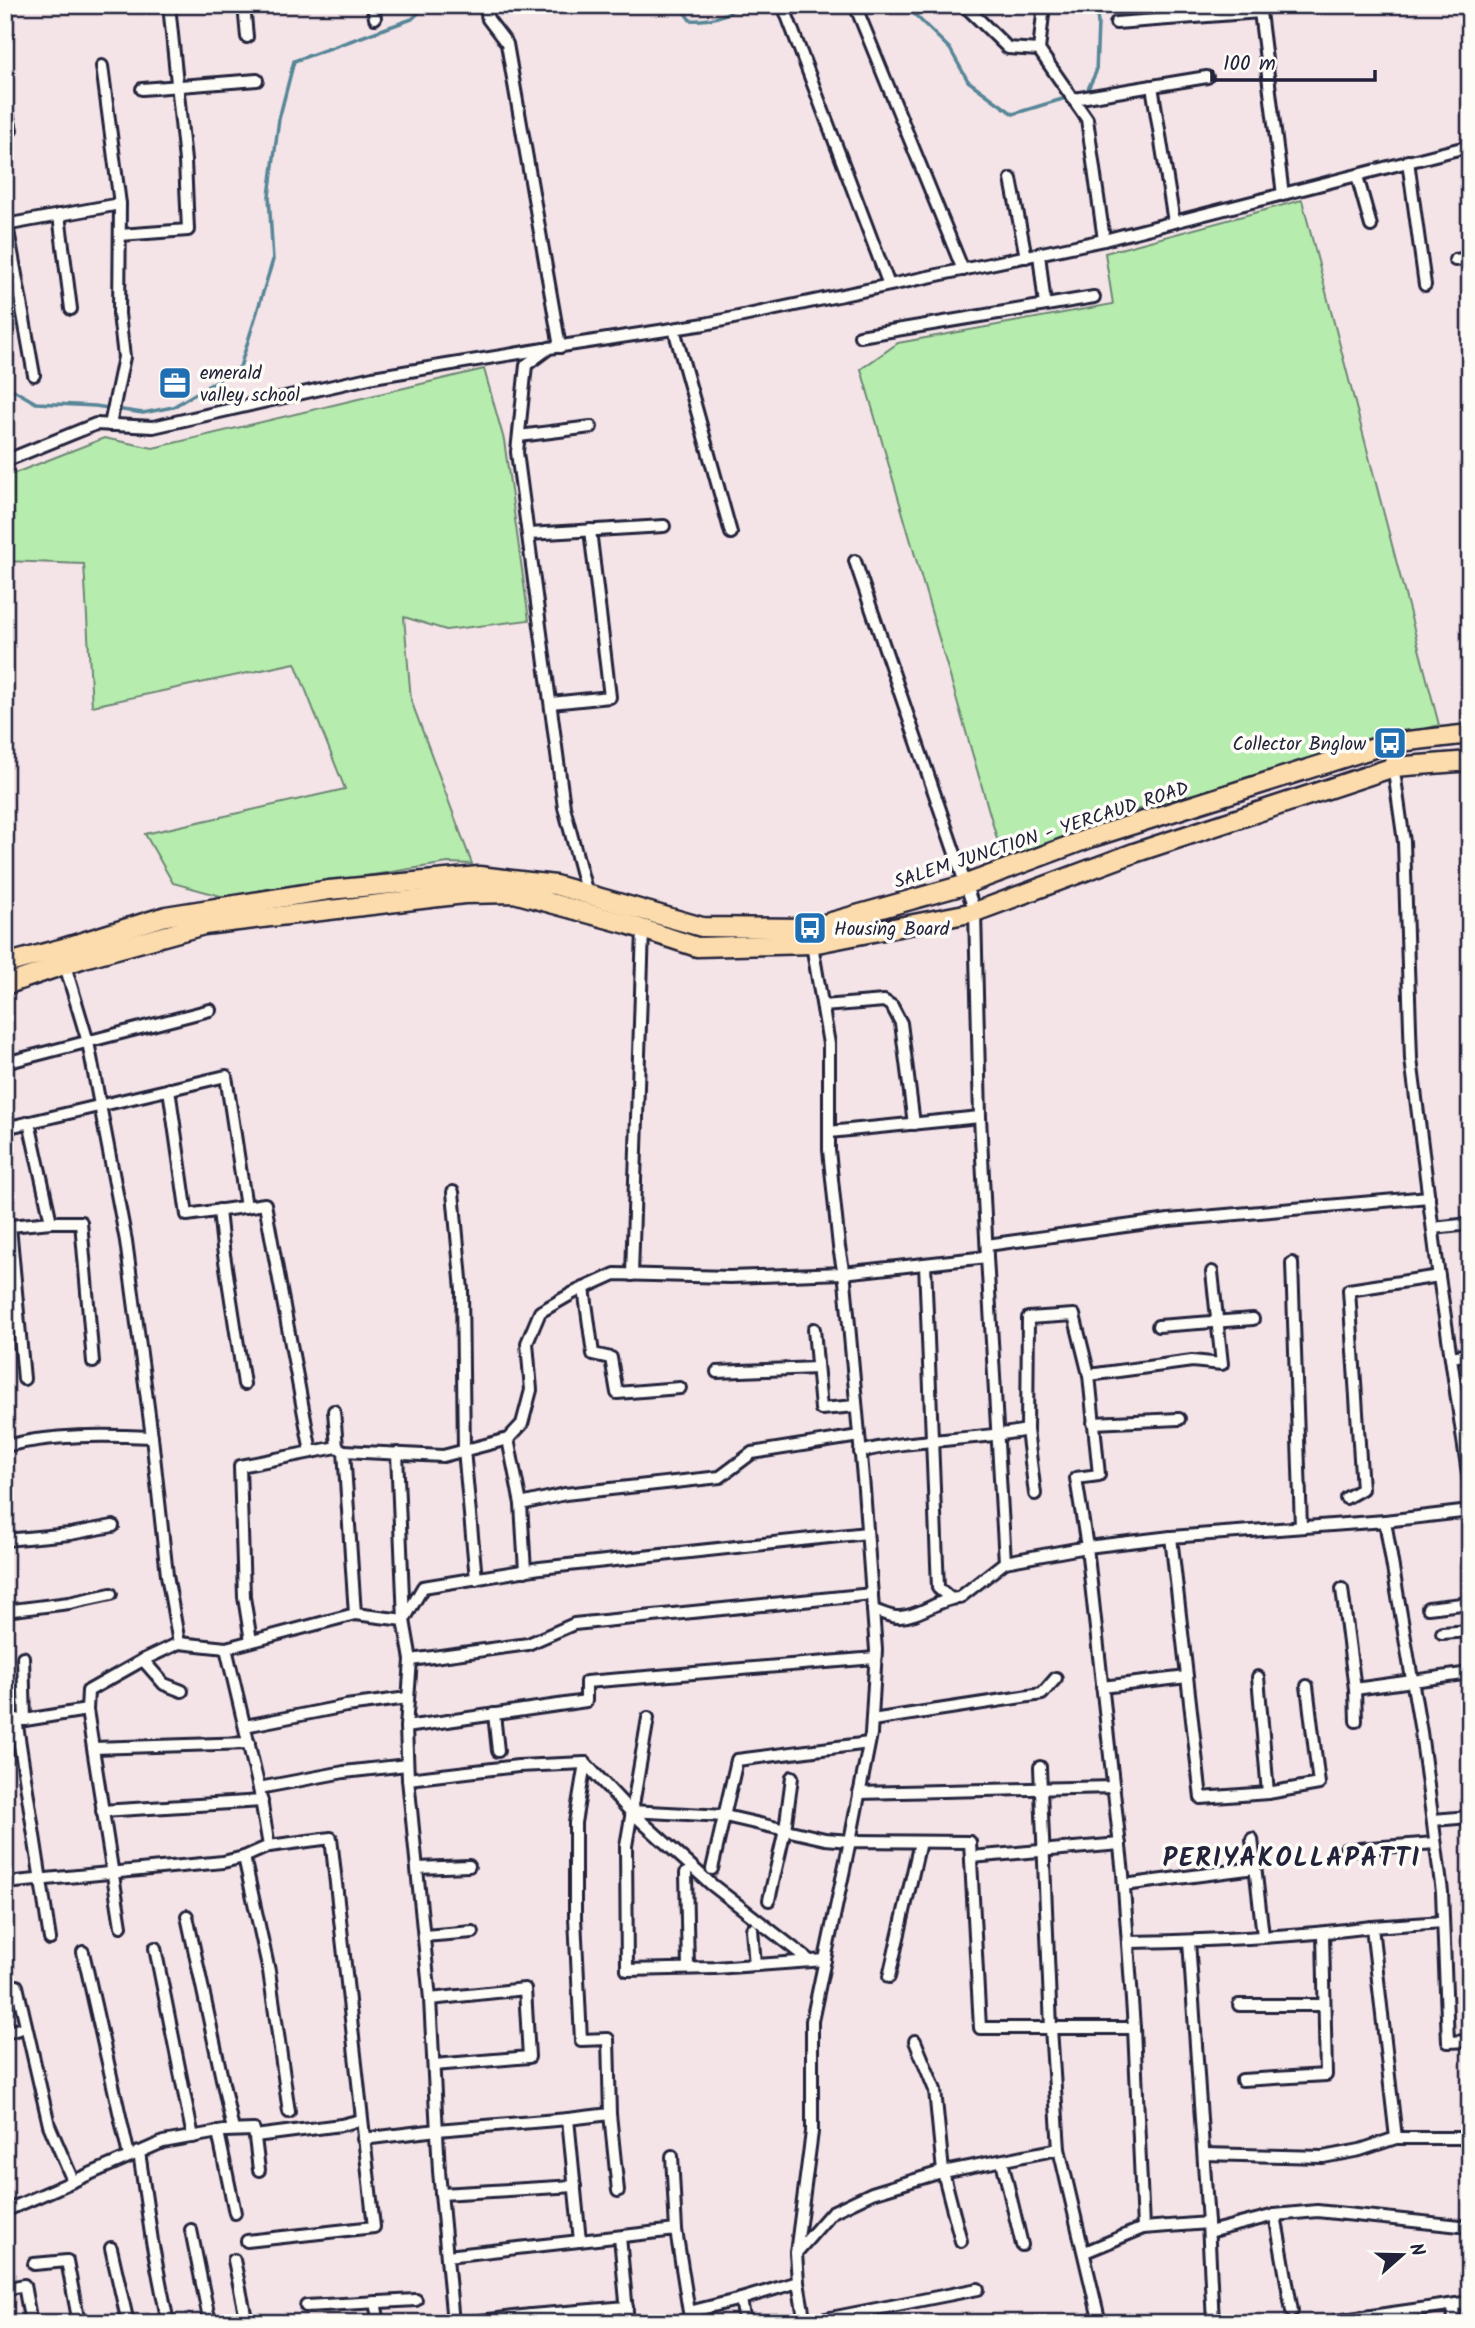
<svg xmlns="http://www.w3.org/2000/svg" width="1475" height="2328" viewBox="0 0 1475 2328" font-family="Kalam,sans-serif">
	<style>
		.green { fill: #b6ecad; stroke: #6c8774; stroke-width: 2 }
		.lines { fill: none; stroke-linecap: round; stroke-linejoin: round }
		.stream { stroke: #568697; stroke-width: 3.5 }
		.minor-casing { stroke: #22223b; stroke-width: 16 }
		.primary-casing { stroke: #22223b; stroke-width: 23 }
		.minor { stroke: #fdfcf7; stroke-width: 10 }
		.primary { stroke: #fcdcac; stroke-width: 18 }
		.labels { text-anchor: middle; stroke-width: 7; stroke-linejoin: round; paint-order: stroke }
		.poi-label { font-size: 19px; fill: #22223b; stroke: #fdfcf7; text-anchor: start }
		.street-label { font-size: 19px; fill: #22223b; stroke: #fdfcf7 }
		.district-label { font-size: 26px; font-weight: bold; letter-spacing: 2px; fill: #22223b; stroke: #fdfcf7 }
	</style>
	<rect width="100%" height="100%" fill="#f4e3e7"/>
	<filter id="ink" filterUnits="userSpaceOnUse"><feTurbulence type="fractalNoise" baseFrequency=".0143" numOctaves="2"/><feDisplacementMap in="SourceGraphic" scale="14" xChannelSelector="R" yChannelSelector="G"/><feConvolveMatrix kernelMatrix="1 2 1 2 8 2 1 2 1" color-interpolation-filters="sRGB"/></filter>
	<g filter="url(#ink)">
		<g class="green">
			<polygon points="1302,200 1439,725 1122,814 1004,863 861,369 898,343 1113,304 1105,253"/>
			<polygon points="484,369 504,440 529,620 446,630 404,617 411,700 472,864 448,863 228,898 173,883 145,834 345,789 295,663 92,706 84,564 5,561 5,477 104,438 153,448"/>
		</g>
		<g class="lines">
			<g class="stream">
				<path d="M679,5L690,20C710,21 724,17 740,5"/>
				<polyline points="905,5 950,49 968,81 1013,114 1069,97"/>
				<polyline points="1083,92 1087,91 1096,72 1098,23 1096,5"/>
				<polyline points="5,385 36,403 95,406 143,413 173,407 240,367 273,260 269,196 279,119 294,61 412,19 427,5"/>
			</g>
			<defs>
				<g id="minor">
					<polyline points="244,5 247,37"/>
					<polyline points="373,5 375,18"/>
					<polyline points="485,5 488,19 507,44 560,347"/>
					<polyline points="783,5 889,285"/>
					<polyline points="855,5 963,270"/>
					<polyline points="964,5 1008,48 1039,50"/>
					<polyline points="1044,5 1039,50 1087,119 1104,240"/>
					<polyline points="1260,12 1283,195"/>
					<polyline points="1116,23 1260,12 1261,5"/>
					<polyline points="102,66 120,204 119,314 124,357 110,425"/>
					<polyline points="1152,86 1174,222"/>
					<polyline points="142,89 257,80"/>
					<polyline points="1074,99 1207,77"/>
					<polyline points="5,105 11,130"/>
					<polyline points="1408,161 1425,285"/>
					<polyline points="1357,176 1371,226"/>
					<polyline points="1011,179 1026,257"/>
					<polyline points="59,215 71,309"/>
					<polyline points="5,225 120,204"/>
					<polyline points="7,225 34,375"/>
					<polyline points="120,235 188,230 185,161 169,5"/>
					<polyline points="1039,254 1045,305"/>
					<polyline points="1455,260 1470,258"/>
					<polyline points="674,329 731,533"/>
					<polyline points="860,336 1094,297"/>
					<polyline points="519,436 591,427"/>
					<polyline points="5,461 96,424 153,427 373,377 544,349"/>
					<polyline points="529,534 664,526"/>
					<polyline points="551,703 610,697 590,530"/>
					<polyline points="1390,743 1404,842 1411,1059 1437,1263 1470,1487"/>
					<polyline points="587,894 564,807 517,452 526,365 549,348 705,324 1104,240 1470,146"/>
					<polyline points="64,962 88,1042 126,1241 152,1437 167,1575 179,1643 143,1660 88,1691 87,1710"/>
					<polyline points="823,1006 884,1001 892,1006 901,1023 914,1124"/>
					<polyline points="5,1063 210,1010"/>
					<polyline points="169,1089 187,1215 265,1204 311,1452"/>
					<polyline points="5,1128 226,1076 246,1207"/>
					<polyline points="829,1132 980,1117"/>
					<polyline points="453,1192 462,1290 464,1450 476,1579"/>
					<polyline points="219,1210 223,1248 244,1384"/>
					<polyline points="51,1222 81,1222 93,1362"/>
					<polyline points="1433,1228 1470,1224"/>
					<polyline points="987,1245 1169,1220 1429,1197"/>
					<polyline points="987,1257 1005,1562 1087,1547 1171,1537 1385,1521 1421,1732 1442,1892 1448,2042 1470,2041"/>
					<polyline points="1292,1263 1301,1527"/>
					<polyline points="925,1264 938,1588 950,1598"/>
					<polyline points="632,1275 643,929"/>
					<polyline points="584,1288 593,1354 611,1358 617,1393 680,1388"/>
					<polyline points="1158,1326 1253,1319"/>
					<polyline points="814,1329 821,1409 856,1406"/>
					<polyline points="1451,1357 1470,1354"/>
					<polyline points="717,1372 817,1368"/>
					<polyline points="1089,1375 1099,1475 1076,1478 1087,1547 1123,1874 1134,2028"/>
					<polyline points="24,1379 10,1226 51,1222 29,1122"/>
					<polyline points="1093,1423 1179,1419"/>
					<polyline points="508,1439 521,1504"/>
					<path d="M5,1446C54,1434 103,1435 152,1437"/>
					<polyline points="344,1451 443,1456 508,1439 522,1424 531,1390 527,1343 540,1312 573,1293 615,1274 730,1277 843,1273 987,1257 980,1117 975,912 855,561"/>
					<path d="M860,1452C914,1438 972,1441 1027,1430"/>
					<polyline points="397,1453 404,1620 423,1587 540,1568 867,1533"/>
					<polyline points="1035,1494 1027,1430 1028,1318 1074,1315 1089,1375 1192,1361 1222,1364 1212,1272"/>
					<polyline points="1346,1498 1362,1489 1349,1290 1439,1276"/>
					<polyline points="1385,1521 1470,1511"/>
					<polyline points="1171,1537 1201,1798 1268,1793 1319,1784 1307,1686"/>
					<polyline points="5,1540 70,1534 113,1526"/>
					<polyline points="525,1571 521,1504 565,1494 720,1477 752,1453 859,1436"/>
					<polyline points="1342,1589 1355,1689 1356,1721"/>
					<polyline points="1428,1608 1470,1603"/>
					<path d="M873,1610C881,1612 892,1618 900,1617C921,1616 940,1598 959,1598L1005,1562"/>
					<polyline points="5,1611 69,1603 111,1594"/>
					<polyline points="355,1614 404,1620 411,1660 406,1727 408,1779 430,1999 439,2171 453,2323"/>
					<polyline points="1442,1633 1470,1631"/>
					<polyline points="251,1641 244,1597 240,1466 337,1447"/>
					<polyline points="226,1648 355,1614 344,1451 337,1447 334,1411"/>
					<polyline points="23,1657 25,1720"/>
					<polyline points="143,1660 164,1684 182,1691"/>
					<polyline points="411,1660 528,1644 574,1624 872,1594"/>
					<polyline points="1258,1677 1268,1793"/>
					<polyline points="1102,1687 1187,1677"/>
					<polyline points="1355,1689 1470,1673"/>
					<polyline points="494,1714 498,1751"/>
					<polyline points="648,1718 626,1846 627,1970 715,1968 825,1960"/>
					<polyline points="5,1719 25,1720 87,1710 121,1926"/>
					<polyline points="16,1719 50,1939"/>
					<polyline points="872,1720 1042,1694 1056,1678"/>
					<polyline points="245,1726 346,1706 408,1698"/>
					<polyline points="406,1727 586,1701 586,1682 875,1658"/>
					<polyline points="93,1748 249,1743"/>
					<polyline points="1040,1767 1051,2028 1059,2149"/>
					<polyline points="408,1779 518,1766 585,1763"/>
					<polyline points="259,1788 344,1772 407,1765"/>
					<polyline points="859,1793 1114,1787"/>
					<polyline points="102,1811 262,1801"/>
					<polyline points="630,1811 711,1884 810,1961"/>
					<polyline points="1433,1820 1470,1817"/>
					<polyline points="1252,1839 1263,1936"/>
					<polyline points="1345,1850 1435,1843"/>
					<polyline points="244,1857 269,1971 289,2112"/>
					<polyline points="971,1857 1120,1844"/>
					<polyline points="417,1868 469,1866"/>
					<polyline points="712,1869 737,1760 869,1743"/>
					<polyline points="686,1873 688,1968"/>
					<polyline points="5,1883 223,1862 244,1857 269,1846 259,1788 226,1648 179,1643"/>
					<polyline points="1124,1885 1255,1868"/>
					<polyline points="769,1900 785,1830 792,1777"/>
					<polyline points="187,1916 233,2130"/>
					<polyline points="1443,1922 1372,1927 1396,2138 1470,2138"/>
					<polyline points="752,1929 755,1965"/>
					<polyline points="424,1936 473,1932"/>
					<polyline points="1189,1941 1208,2223"/>
					<path d="M1128,1942C1209,1941 1291,1937 1372,1927"/>
					<polyline points="155,1948 193,2137"/>
					<polyline points="83,1952 129,2156"/>
					<polyline points="889,1977 920,1842"/>
					<polyline points="17,1986 49,2125 73,2181"/>
					<polyline points="430,1999 525,1989 529,2057 434,2065"/>
					<polyline points="1239,2005 1324,2005"/>
					<polyline points="5,2033 26,2027"/>
					<polyline points="915,2041 935,2090 943,2172 961,2241"/>
					<polyline points="1242,2080 1326,2075 1323,1933"/>
					<polyline points="610,2114 618,2191"/>
					<polyline points="218,2132 235,2213"/>
					<polyline points="255,2136 341,2125 361,2120"/>
					<polyline points="363,2139 437,2130 568,2119"/>
					<polyline points="139,2152 152,2241 168,2323"/>
					<polyline points="1204,2154 1323,2157 1360,2150 1396,2138"/>
					<polyline points="672,2156 676,2230"/>
					<polyline points="1002,2161 1022,2245"/>
					<polyline points="441,2194 575,2186"/>
					<polyline points="5,2211 163,2142 224,2131 254,2130 259,2170"/>
					<polyline points="1275,2215 1292,2311"/>
					<polyline points="191,2230 210,2323"/>
					<polyline points="1209,2232 1275,2215 1317,2211 1470,2227"/>
					<polyline points="620,2237 628,2323"/>
					<polyline points="247,2241 374,2227 331,1838 269,1846"/>
					<polyline points="580,2241 568,2119 610,2114 608,2039 581,2040 575,1918 575,1823 585,1763 630,1811 725,1816 825,1839 850,1841 871,1734 876,1650 864,1489 845,1281 839,1247 829,1150 829,1044 811,939"/>
					<polyline points="111,2248 128,2323"/>
					<polyline points="1085,2252 1143,2228"/>
					<polyline points="796,2253 832,2212 872,2193 938,2173 1059,2149 1100,2323"/>
					<polyline points="447,2256 676,2230 689,2312 741,2299 745,2323"/>
					<polyline points="234,2260 247,2323"/>
					<polyline points="34,2264 67,2261 79,2323"/>
					<polyline points="798,2282 805,2323"/>
					<polyline points="5,2289 24,2285 31,2323"/>
					<polyline points="741,2299 798,2282 796,2253 812,2132 812,2021 850,1841 970,1842 980,2028 1134,2028 1143,2228 1208,2223 1213,2323"/>
					<polyline points="375,2302 379,2323"/>
					<polyline points="1453,2305 1454,2323"/>
					<polyline points="306,2306 416,2300"/>
					<polyline points="531,2315 627,2307"/>
					<polyline points="463,2323 531,2315 532,2323"/>
					<polyline points="805,2323 978,2289"/>
					<polyline points="1334,2323 1336,2321 1470,2302"/>
				</g>
				<g id="primary">
					<polyline points="5,964 60,949 166,916 329,890 479,876 555,885 702,927 810,928 964,885 1090,838 1390,743 1470,734"/>
					<polyline points="5,985 84,958 204,925 464,894 514,893 627,924 697,947 812,944 975,912 1134,853 1394,767 1470,761"/>
				</g>
			</defs>
			<use href="#minor" class="minor-casing"/>
			<use href="#primary" class="primary-casing"/>
			<use href="#minor" class="minor"/>
			<use href="#primary" class="primary"/>
		</g>
	</g>
	<defs>
		<symbol id="office-square" viewBox="-11 -11 22 22"><rect x="-9" y="-9" width="18" height="18" rx="4" fill="#1f6fb2" stroke="#fdfcf7"/><path d="M-6-3h4V-5.5h4V-3h4V5H-6ZM-1-4.5V-3h2v-1.5ZM-6 0V1H6V0Z" fill="#fff"/></symbol>
		<symbol id="bus-square" viewBox="-11 -11 22 22"><rect x="-9" y="-9" width="18" height="18" rx="4" fill="#1f6fb2" stroke="#fdfcf7"/><path d="M-5-6H5V4H4V6H2V4H-2V6H-4V4H-5ZM-3.5-4V0h7V-4ZM-3.5 1.2v1.5H-2V1.2ZM2 1.2v1.5H3.5V1.2Z" fill="#fff"/></symbol>
	</defs>
	<g fill-rule="evenodd">
		<use href="#office-square" x="156" y="364" width="38" height="38"/>
		<use href="#bus-square" x="1371" y="724" width="38" height="38"/>
		<use href="#bus-square" x="791" y="909" width="38" height="38"/>
	</g>
	<g class="labels">
		<g class="poi-label">
			<text x="200" y="379">emerald<tspan x="200" dy="22">valley school</tspan></text>
			<text x="1366" y="750" text-anchor="end">Collector Bnglow</text>
			<text x="834" y="935">Housing Board</text>
		</g>
		<g class="street-label">
			<text transform="translate(1041 834) rotate(-18)" y="7">SALEM JUNCTION - YERCAUD ROAD</text>
		</g>
		<g class="district-label">
			<text x="1292" y="1866">PERIYAKOLLAPATTI</text>
		</g>
	</g>
	<rect width="1475" height="2328" fill="none" stroke="#fdfcf7" stroke-width="28"/>
	<rect x="14" y="14" width="1447" height="2300" fill="none" stroke="#22223b" stroke-width="2.5" filter="url(#ink)"/>
	<g transform="translate(1402 2255) rotate(70)" stroke="#fdfcf7" stroke-width="5" paint-order="stroke">
	<path d="M0-5L12 26L0 18L-12 26Z" fill="#22223b"/>
	<text y="-10" font-size="19" font-weight="bold" text-anchor="middle" fill="#22223b">N</text>
	</g>
	<path d="M1212 70v10h163v-10" fill="none" stroke="#22223b" stroke-width="3.5"/>
	<text x="1223" y="70" font-size="21" fill="#22223b" stroke="#fdfcf7" stroke-width="5" paint-order="stroke">100 m</text>
</svg>
